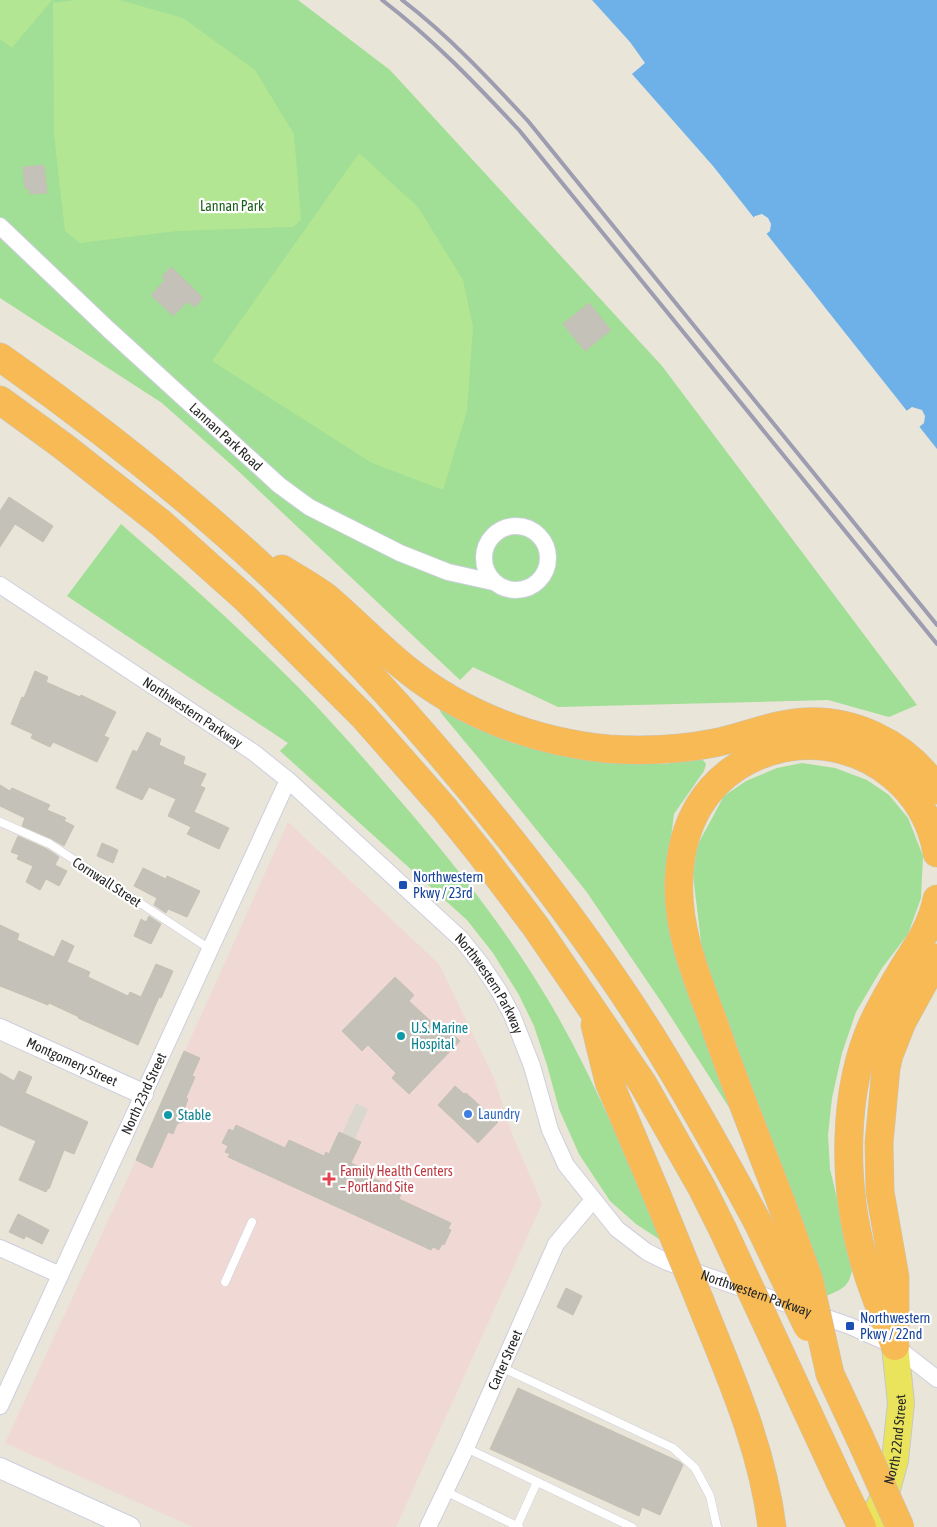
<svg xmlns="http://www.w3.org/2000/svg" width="937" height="1527" viewBox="0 0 937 1527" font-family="'Asap Condensed',sans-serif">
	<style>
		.medical { fill: #f0d9d5 }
		.green { fill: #a1de96 }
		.pitch { fill: #b2e692 }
		.plaza { fill: #dad7cf }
		.water { fill: #6eb1e9 }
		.pier { fill: #e9e5d8 }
		.building { fill: #c4c2b8; stroke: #c4c1b3 }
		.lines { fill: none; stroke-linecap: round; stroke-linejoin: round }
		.service-casing { stroke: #cecee0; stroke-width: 9 }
		.minor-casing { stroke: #cecee0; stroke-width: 18 }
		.tertiary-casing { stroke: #cecee0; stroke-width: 22 }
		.primary-casing { stroke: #c7c7c7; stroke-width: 28 }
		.motorway-casing { stroke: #c7c7c7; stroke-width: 29 }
		.service { stroke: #fff; stroke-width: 8 }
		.minor { stroke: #fff; stroke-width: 16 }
		.tertiary { stroke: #fff; stroke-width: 20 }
		.primary { stroke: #eae45d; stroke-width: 26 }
		.motorway { stroke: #f7ba55; stroke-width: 28 }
		.rail { stroke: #9d9cb1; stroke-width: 4 }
		.motorway-bridge-casing { stroke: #c7c7c7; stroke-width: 29; stroke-linecap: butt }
		.motorway-bridge { stroke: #f7ba55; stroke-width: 28 }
		.transit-dot { fill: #1a4fb4; stroke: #fff; stroke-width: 2 }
		.culture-dot { fill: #0f9aa8; stroke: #fff; stroke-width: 2 }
		.shop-dot { fill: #3f7fe0; stroke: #fff; stroke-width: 2 }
		.health-dot { fill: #e0444e; stroke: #fff; stroke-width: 2 }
		.labels { text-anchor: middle; stroke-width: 4.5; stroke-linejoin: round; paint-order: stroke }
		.park-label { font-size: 14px; fill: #1d5f1b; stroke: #fff }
		.street-label { font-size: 14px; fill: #272727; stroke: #fff }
		.transit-label { font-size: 14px; fill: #164399; stroke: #fff; text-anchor: start }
		.culture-label { font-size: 14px; fill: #0d838f; stroke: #fff; text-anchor: start }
		.shop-label { font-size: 14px; fill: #366cbe; stroke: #fff; text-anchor: start }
		.health-label { font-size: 14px; fill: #be3a42; stroke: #fff; text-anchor: start }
	</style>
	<rect width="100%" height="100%" fill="#e9e5d8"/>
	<polygon class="medical" points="288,822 439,964 494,1078 513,1136 542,1204 396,1527 193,1527 5,1443 136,1160"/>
	<g class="green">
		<polygon points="0,0 298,0 390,70 662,366 917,705 889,717 828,700 558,707 473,667 460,680 235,468 162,403 0,298"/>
		<path d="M121,524C182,577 242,630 299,688C337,727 373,769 409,811C459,870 507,931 547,998C593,1075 627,1159 662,1241L636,1224L610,1201L579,1154L559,1109L547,1065L534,1026L519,995L493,953L467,920L280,751L288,743L67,596Z"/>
		<polygon points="438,704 474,726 513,743 557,753 633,763 664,764 699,759 703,760 706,764 704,771 674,814 668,860 732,1112 662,1003 586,891 481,761 441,713"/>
		<path d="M802,763L835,768L867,780L889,795L908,818L923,856L921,898L908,934L882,968L856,1012L842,1053L832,1098L828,1135L830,1169L853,1264C850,1285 846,1288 826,1296L806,1243L702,950L693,875L697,846L724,796L746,781L777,768Z"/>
	</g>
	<g class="pitch">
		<polygon points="0,0 52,0 12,48 0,39"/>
		<polygon points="76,0 120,0 183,18 255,70 294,134 301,220 293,227 177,231 80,243 65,231 54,135 53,3"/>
		<polygon points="359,153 418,207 463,280 473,327 467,411 443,490 372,463 212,361"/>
	</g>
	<polygon class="plaza" points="356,1103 368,1109 355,1139 342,1134"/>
	<polygon class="water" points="592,0 937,0 937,449 713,166 632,74 645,63 630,42"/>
	<g class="pier">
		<polygon points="762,214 768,218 771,224 770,231 765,235 752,219 755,216"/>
		<polygon points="912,407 922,410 925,416 924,423 918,428 905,412"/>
	</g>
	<g class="building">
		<polygon points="44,165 47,193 30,194 29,188 25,189 23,167"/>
		<polygon points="171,267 203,298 195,307 187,302 173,316 151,295 165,280 162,277"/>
		<polygon points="589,303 611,330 585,351 563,324"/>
		<polygon points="9,497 53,526 43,542 15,524 0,547 0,511"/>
		<polygon points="35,671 48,677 46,682 80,697 81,695 116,712 104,736 109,738 97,762 53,742 50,747 31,738 33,734 11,724 22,697 24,698"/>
		<polygon points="147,732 161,739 159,745 185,757 183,764 206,774 200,786 205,788 194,812 229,828 219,849 187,834 191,827 168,816 176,799 149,787 142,800 116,788 133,750 137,752"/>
		<polygon points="0,785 10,791 12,788 50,805 47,810 66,818 64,821 74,826 64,846 52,839 22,826 25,818 0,806"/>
		<polygon points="18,836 47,849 59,857 55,865 67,871 59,886 46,879 40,890 26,882 33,866 17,859 19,855 11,852"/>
		<polygon points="102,843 118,850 113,863 97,856"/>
		<polygon points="143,868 166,879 167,876 200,891 187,917 168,909 166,913 154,905 157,898 134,886"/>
		<polygon points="149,916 161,924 151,944 134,936 141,919 146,922"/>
		<polygon points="0,925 19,934 17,940 54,957 62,940 74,946 67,962 90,972 88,977 128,996 130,992 141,997 156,964 173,971 161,998 159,997 138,1045 78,1018 79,1017 49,1003 48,1005 0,986"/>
		<polygon points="395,977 414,995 409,1001 438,1028 442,1024 460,1041 409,1094 392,1078 396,1073 368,1045 362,1051 342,1031"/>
		<polygon points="184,1051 200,1058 192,1076 195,1077 186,1098 188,1099 183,1113 187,1120 177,1124 173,1134 168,1132 152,1168 136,1160"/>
		<polygon points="19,1071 32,1077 25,1093 88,1122 74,1154 64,1150 49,1189 48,1188 46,1192 19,1180 36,1141 0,1125 0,1073 14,1081"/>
		<polygon points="455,1086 464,1094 466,1093 498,1122 478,1143 438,1105"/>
		<polygon points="236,1125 285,1148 289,1140 324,1156 326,1152 329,1154 339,1132 361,1142 351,1163 372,1173 370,1177 402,1191 399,1199 451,1223 448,1229 451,1230 444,1245 442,1244 439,1250 433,1247 431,1250 228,1157 230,1154 225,1152 228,1146 222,1143 229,1129 233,1131"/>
		<polygon points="18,1214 49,1230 42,1244 26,1236 24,1239 9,1232"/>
		<polygon points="566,1288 582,1296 573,1315 557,1307"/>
		<polygon points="518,1388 680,1462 683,1465 660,1515 642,1507 639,1516 490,1449"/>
	</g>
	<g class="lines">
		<defs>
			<g id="service">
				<polyline points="0,822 50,844 210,949"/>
				<polyline points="225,1282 252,1222"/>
				<polyline points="501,1367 673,1448 695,1468 710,1496 717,1527"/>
				<polyline points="466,1448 632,1527"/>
				<polyline points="445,1491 519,1527"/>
				<polyline points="517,1526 537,1482"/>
			</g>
			<g id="minor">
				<path id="s1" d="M0,226L108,329L279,485L309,507L400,553L448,572L493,582"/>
				<circle cx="516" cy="558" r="32"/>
				<path id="s2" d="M0,585L253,752L288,780L461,939L481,964L499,991L512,1015L532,1066L550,1130L566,1165L617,1229L647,1252L667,1262L850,1326L895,1346L937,1379"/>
				<polyline points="0,1248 60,1275"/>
				<path id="s3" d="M0,1406L288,780"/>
				<path id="s4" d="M428,1527L466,1448L556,1244L593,1200"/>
			</g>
			<g id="tertiary">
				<path id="s5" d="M0,1029L143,1094"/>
				<polyline points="0,1468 130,1527"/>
			</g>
			<g id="primary">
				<path id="s6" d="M870,1527L887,1489L895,1460L901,1403L895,1346"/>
			</g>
			<g id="motorway">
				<path d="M0,357C122,443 239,538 343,646C402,708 458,773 511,840C560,902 607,966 650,1034C688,1095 723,1158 757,1221"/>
				<polyline points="0,400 63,446 161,523 246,599 363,716 444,808 481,854 536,927 643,1084 702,1188 723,1230"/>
				<path d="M282,569C296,578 313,587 326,597C353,620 378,646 405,668C463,715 535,742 609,749C643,751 680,750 714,743C741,738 767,726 795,723C850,716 907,743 937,790"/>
				<polyline points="595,1025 609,1082 656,1193"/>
				<path d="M782,1205C759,1144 734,1083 713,1021C696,976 676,927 679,878C680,854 686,828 699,806C740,739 834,726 893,776C917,796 932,823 937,853"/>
				<path d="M700,1301C730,1376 762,1446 772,1527"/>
				<polyline points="895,1330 895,1277 880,1192 879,1143 886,1068 889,1055 902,1022 937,958"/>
				<path d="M895,1346C884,1317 871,1288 863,1257C843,1186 842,1091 873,1023C882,1004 893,985 904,967C918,945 932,925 937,899"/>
				<polyline points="830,1374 859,1436"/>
				<polyline points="840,1482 862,1527"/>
			</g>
		</defs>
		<use href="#service" class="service-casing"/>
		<use href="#minor" class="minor-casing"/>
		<use href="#tertiary" class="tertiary-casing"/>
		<use href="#primary" class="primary-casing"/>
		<use href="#motorway" class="motorway-casing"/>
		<use href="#service" class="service"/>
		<use href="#minor" class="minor"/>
		<use href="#tertiary" class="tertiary"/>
		<use href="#primary" class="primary"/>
		<use href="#motorway" class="motorway"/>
		<g class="rail">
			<path d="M382,0C434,40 474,82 519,130L937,644"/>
			<path d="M402,0C448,35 489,79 528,121L937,625"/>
		</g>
		<defs>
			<g id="motorway-bridge">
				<polyline points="656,1193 700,1301"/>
				<polyline points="782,1205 809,1280 830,1374"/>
				<polyline points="757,1221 808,1327"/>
				<polyline points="723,1230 840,1482"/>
				<polyline points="859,1436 900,1527"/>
			</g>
		</defs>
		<use href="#motorway-bridge" class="motorway-bridge-casing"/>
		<use href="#motorway-bridge" class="motorway-bridge"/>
	</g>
	<g class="transit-dot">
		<rect x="398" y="880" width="10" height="10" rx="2.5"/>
		<rect x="845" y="1321" width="10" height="10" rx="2.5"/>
	</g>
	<g class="culture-dot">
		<circle cx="401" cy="1036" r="5"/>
		<circle cx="168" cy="1115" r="5"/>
	</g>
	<circle class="shop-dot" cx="468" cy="1114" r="5"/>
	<path class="health-dot" d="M326.5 1171.5h5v5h5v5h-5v5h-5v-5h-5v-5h5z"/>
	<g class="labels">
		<g class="park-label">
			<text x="232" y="211">Lannan Park</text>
		</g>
		<g class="street-label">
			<text dy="5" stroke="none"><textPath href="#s1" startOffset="309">Lannan Park Road</textPath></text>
			<text dy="5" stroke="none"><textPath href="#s2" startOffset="231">Northwestern Parkway</textPath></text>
			<text transform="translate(107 882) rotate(33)" y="5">Cornwall Street</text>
			<text dy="5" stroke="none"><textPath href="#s2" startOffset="636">Northwestern Parkway</textPath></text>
			<text dy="5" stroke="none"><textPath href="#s5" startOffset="79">Montgomery Street</textPath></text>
			<text dy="5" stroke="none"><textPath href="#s3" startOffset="344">North 23rd Street</textPath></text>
			<text dy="5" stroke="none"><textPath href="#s2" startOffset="1071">Northwestern Parkway</textPath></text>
			<text dy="5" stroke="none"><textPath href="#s4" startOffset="184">Carter Street</textPath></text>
			<text dy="5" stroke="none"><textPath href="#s6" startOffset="92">North 22nd Street</textPath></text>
		</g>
		<g class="transit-label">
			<text x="413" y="882">Northwestern<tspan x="413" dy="16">Pkwy / 23rd</tspan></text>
			<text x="860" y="1323">Northwestern<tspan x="860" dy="16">Pkwy / 22nd</tspan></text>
		</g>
		<g class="culture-label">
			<text x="411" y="1033">U.S. Marine<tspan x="411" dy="16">Hospital</tspan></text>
			<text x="178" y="1120">Stable</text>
		</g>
		<g class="shop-label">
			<text x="478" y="1119">Laundry</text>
		</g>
		<g class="health-label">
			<text x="340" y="1176">Family Health Centers<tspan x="340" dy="16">– Portland Site</tspan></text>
		</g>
	</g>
</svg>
